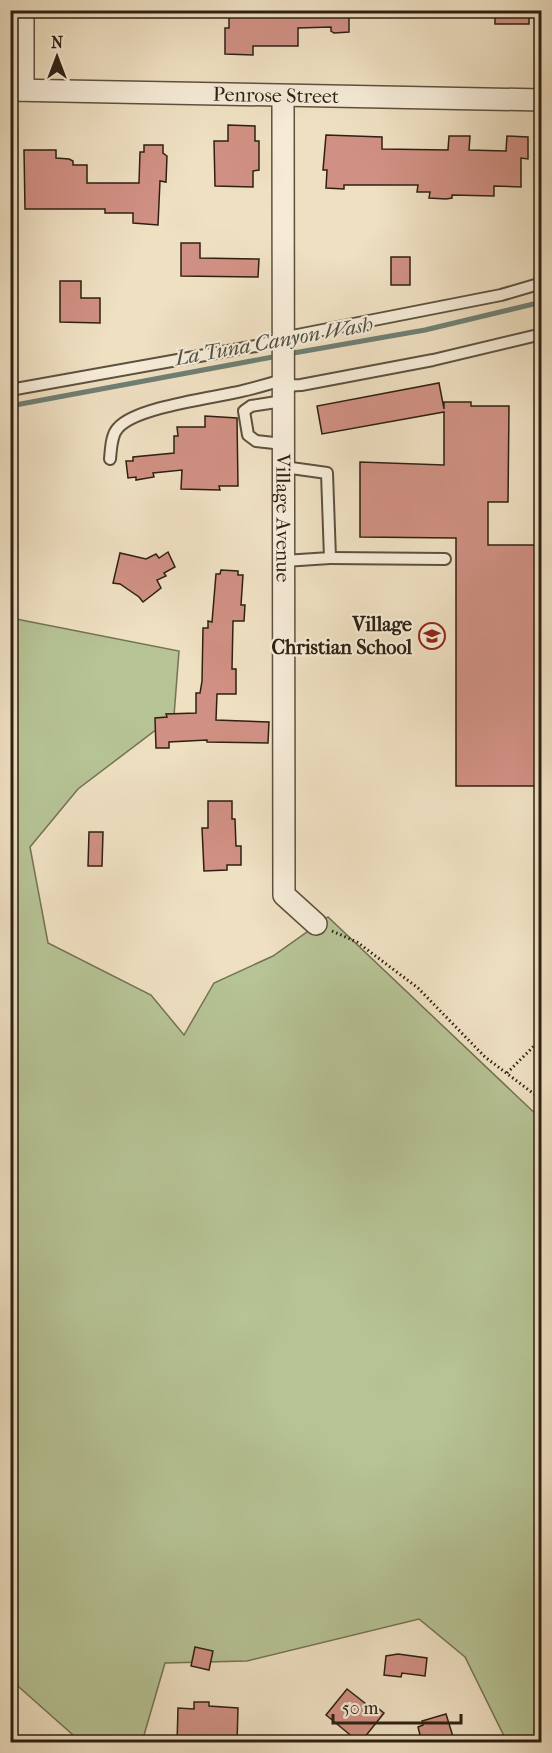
<svg xmlns="http://www.w3.org/2000/svg" width="552" height="1753" viewBox="0 0 552 1753" font-family="'IM FELL French Canon',serif">
	<style>
		.green { fill: #b6c395; stroke: #727254; stroke-width: 1.5 }
		.lines { fill: none; stroke-linecap: round; stroke-linejoin: round }
		.stream { stroke: #6f7f74; stroke-width: 5 }
		.building { fill: #d09083; stroke: #2e2113; stroke-width: 1.5 }
		.service-casing { stroke: #5e513f; stroke-width: 14 }
		.minor-casing { stroke: #5e513f; stroke-width: 24 }
		.path { stroke: #2e2113; stroke-width: 3; stroke-dasharray: 1.5 3; stroke-linecap: butt }
		.service { stroke: #f5ebd7; stroke-width: 10 }
		.minor { stroke: #f5ebd7; stroke-width: 21 }
		.labels { text-anchor: middle; stroke-width: 4.5; stroke-linejoin: round; paint-order: stroke }
		.street-label { font-size: 20px; fill: #2e2113; stroke: #f5ebd7 }
		.poi-label { font-size: 20px; font-weight: bold; fill: #2e2113; stroke: #f5ebd7; text-anchor: end }
		.water-label { font-size: 21px; font-style: italic; fill: #4e5044; stroke: #f5ebd7 }
	</style>
	<rect width="100%" height="100%" fill="#efe0c2"/>
	<filter id="stains"><feTurbulence type="fractalNoise" baseFrequency=".00333" numOctaves="4"/><feColorMatrix values="0 0 0 0 .2 0 0 0 0 .09 0 0 0 0 .02 0 0 0 .5 -.17"/></filter>
	<radialGradient id="worn" r=".72"><stop offset=".6" stop-color="#630" stop-opacity="0"/><stop offset="1" stop-color="#630" stop-opacity=".3"/></radialGradient>
	<polygon class="green" points="11,618 179,651 174,716 78,789 30,847 48,943 151,995 184,1035 214,983 273,956 328,917 541,1119 541,1742 507,1742 465,1657 419,1619 247,1661 165,1663 142,1742 81,1742 11,1680"/>
	<g class="lines">
		<g class="stream">
			<polyline points="288,354 425,330 542,302"/>
			<polyline points="10,406 278,356"/>
		</g>
	</g>
	<g class="building">
		<polygon points="229,10 349,10 349,32 334,33 331,31 331,27 298,28 298,46 253,46 253,55 225,54 225,28 229,28"/>
		<rect x="495" y="10" width="34" height="14"/>
		<polygon points="228,125 255,126 255,141 259,141 259,170 253,171 253,187 215,186 214,141 228,141"/>
		<polygon points="326,135 382,137 382,149 448,150 449,136 470,136 469,150 506,151 507,136 528,137 528,159 521,158 521,187 494,186 494,196 452,195 452,198 446,199 429,198 430,192 417,192 418,185 344,185 344,189 326,188 327,170 323,170"/>
		<polygon points="144,145 163,145 163,153 167,156 166,182 160,181 158,225 133,223 133,213 105,213 105,209 25,209 24,150 56,150 56,158 69,159 73,161 73,165 87,165 87,183 139,183 140,152 144,152"/>
		<polygon points="181,243 200,243 200,258 259,259 258,277 181,276"/>
		<rect x="391" y="257" width="19" height="28"/>
		<polygon points="60,281 81,281 81,298 100,298 100,323 60,322"/>
		<polygon points="439,383 444,409 444,402 471,402 471,406 509,406 508,502 488,502 488,545 542,545 542,786 456,786 456,538 360,537 360,462 444,465 444,412 322,434 317,406"/>
		<polygon points="205,416 237,418 238,486 219,486 220,490 181,489 182,470 153,473 154,477 136,480 136,477 128,478 126,461 133,461 133,457 174,453 174,436 178,436 177,427 205,427"/>
		<polygon points="168,552 175,567 164,573 166,576 157,580 161,588 143,602 139,597 120,584 113,583 120,553 146,559 156,554 159,558"/>
		<polygon points="221,570 238,571 238,575 243,575 241,605 245,605 244,621 233,621 232,669 236,669 236,694 217,694 216,720 269,722 268,743 207,742 207,740 169,742 169,748 156,748 155,718 167,717 166,714 196,713 196,693 200,693 202,681 203,628 208,628 208,621 212,622 216,574 220,574"/>
		<polygon points="208,801 232,801 232,819 235,819 236,846 241,846 241,865 227,865 227,870 204,871 202,828 208,828"/>
		<polygon points="89,832 103,832 102,866 88,866"/>
		<polygon points="195,1647 213,1651 209,1670 191,1666"/>
		<polygon points="398,1654 427,1658 425,1676 402,1673 401,1677 384,1675 386,1656"/>
		<polygon points="347,1689 370,1707 373,1704 384,1713 360,1743 326,1715"/>
		<polygon points="194,1702 209,1702 209,1706 238,1708 237,1742 204,1740 204,1743 177,1743 178,1708 194,1709"/>
		<polygon points="446,1714 455,1743 422,1743 418,1727 423,1725 422,1721"/>
	</g>
	<g class="lines">
		<defs>
			<g id="service">
				<polyline points="282,386 301,385 433,360 542,334"/>
				<polyline points="10,390 256,346 282,338 501,295 542,283"/>
				<polyline points="283,401 251,406 244,411 248,435 256,441 283,444"/>
				<path d="M110,459C111,450 111,435 118,428C136,407 213,398 242,391C255,388 269,384 282,380"/>
				<polyline points="284,467 327,473 330,558 284,561"/>
				<polyline points="330,558 445,559"/>
			</g>
			<g id="minor">
				<path id="s1" d="M10,90L542,100"/>
				<polyline points="23,90 23,10"/>
				<path id="s2" d="M283,96L284,895L316,924"/>
			</g>
		</defs>
		<use href="#service" class="service-casing"/>
		<use href="#minor" class="minor-casing"/>
		<g class="path">
			<polyline points="332,931 357,942 418,988 485,1057 542,1100"/>
			<polyline points="507,1073 538,1042 542,1036"/>
		</g>
		<use href="#service" class="service"/>
		<use href="#minor" class="minor"/>
	</g>
	<defs>
		<symbol id="school-ring" viewBox="-11 -11 22 22"><circle r="9.5" fill="#f5ebd7" stroke="#8f2418" stroke-width="1.5"/><path d="M0-5L7-2L0 1L-7-2ZM-4 1L0 2.5L4 1V4Q0 6-4 4Z" fill="#8f2418"/></symbol>
	</defs>
	<g fill-rule="evenodd">
		<use href="#school-ring" x="417" y="621" width="30" height="30"/>
	</g>
	<g class="labels">
		<g class="street-label">
			<text dy="7" stroke="none"><textPath href="#s1" startOffset="266">Penrose Street</textPath></text>
			<text dy="7" stroke="none"><textPath href="#s2" startOffset="422">Village Avenue</textPath></text>
		</g>
		<g class="poi-label">
			<text x="412" y="631">Village<tspan x="412" dy="23">Christian School</tspan></text>
		</g>
		<g class="water-label">
			<text transform="translate(274 341) rotate(-10)" y="7">La Tuna Canyon Wash</text>
		</g>
	</g>
	<rect width="552" height="1753" fill="none" stroke="#efe0c2" stroke-width="36"/>
	<rect x="12" y="12" width="528" height="1729" fill="none" stroke="#2e2113" stroke-width="3"/>
	<rect x="18" y="18" width="516" height="1717" fill="none" stroke="#2e2113" stroke-width="1.5"/>
	<g transform="translate(57 57)" stroke="#f5ebd7" stroke-width="4.5" paint-order="stroke">
	<path d="M0-4.5L10 22L0 15L-10 22Z" fill="#2e2113"/>
	<text y="-9" font-size="16" font-weight="bold" text-anchor="middle" fill="#2e2113">N</text>
	</g>
	<path d="M333 1714v9h128v-9" fill="none" stroke="#2e2113" stroke-width="3"/>
	<text x="342" y="1714" font-size="18" fill="#2e2113" stroke="#f5ebd7" stroke-width="4.5" paint-order="stroke">50 m</text>
	<rect width="100%" height="100%" filter="url(#stains)"/>
	<rect width="100%" height="100%" fill="url(#worn)"/>
</svg>
